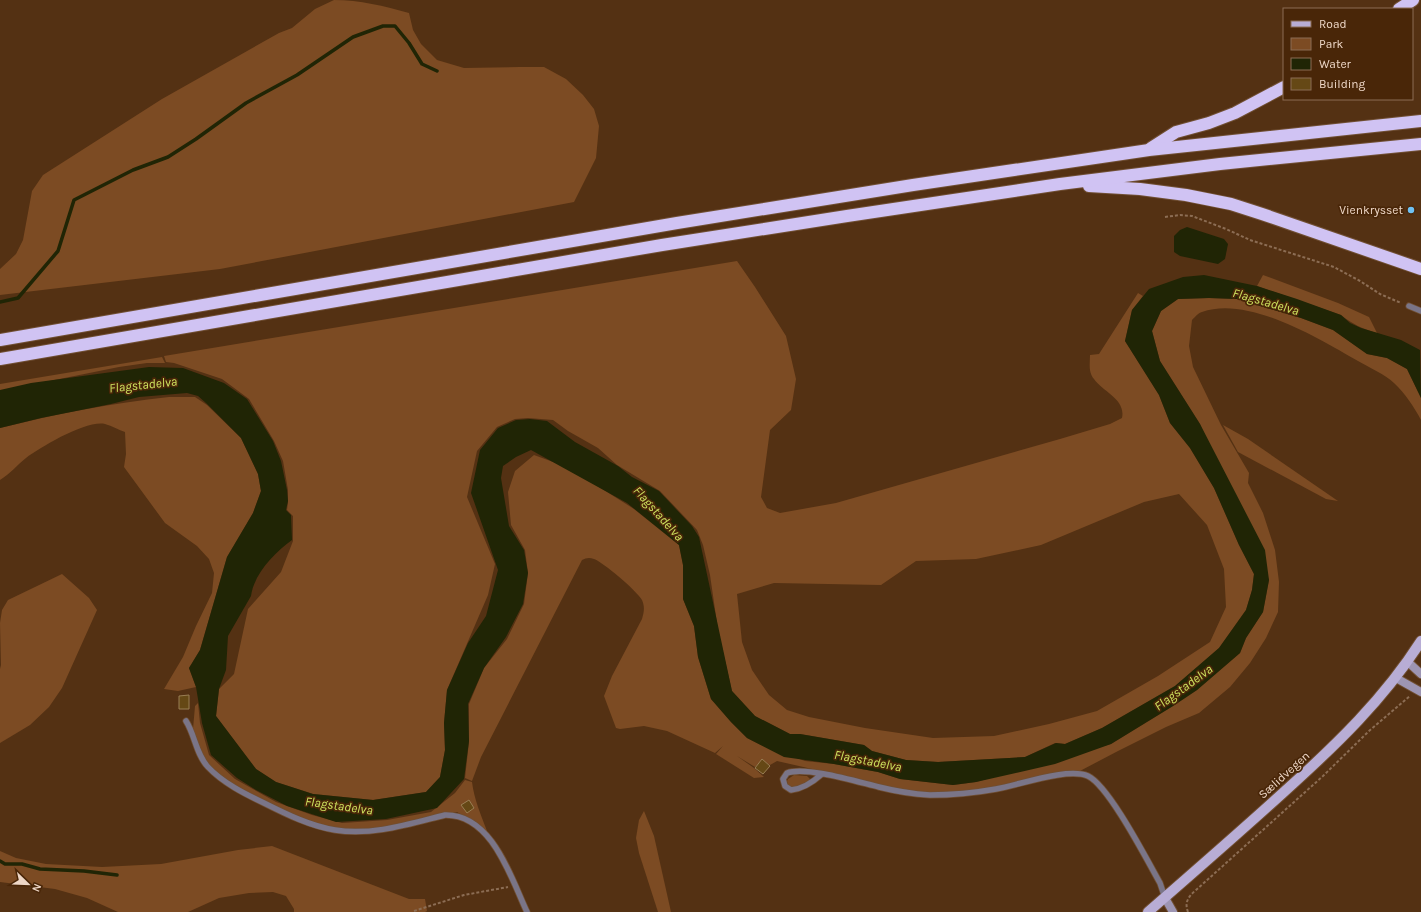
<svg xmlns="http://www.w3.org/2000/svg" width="1421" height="912" viewBox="0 0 1421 912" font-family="Karla,sans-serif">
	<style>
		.green { fill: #7c4b23; fill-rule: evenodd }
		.water { fill: #202505 }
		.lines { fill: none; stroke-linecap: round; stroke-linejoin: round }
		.stream { stroke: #202505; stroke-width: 3.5 }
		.building { fill: #654815; stroke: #997e54 }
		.lane-casing { stroke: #704f33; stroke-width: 7 }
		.secondary-casing { stroke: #704f33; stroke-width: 10 }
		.primary-casing { stroke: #704f33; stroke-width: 12 }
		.highway-casing { stroke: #704f33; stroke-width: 14 }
		.path { stroke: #8c6d54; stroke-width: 2; stroke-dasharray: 3 2; stroke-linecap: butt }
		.lane { stroke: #7a7588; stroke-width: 5.5 }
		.secondary { stroke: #9d95b3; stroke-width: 8 }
		.primary { stroke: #b8add5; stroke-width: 10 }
		.highway { stroke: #d0c3f3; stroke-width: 12 }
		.poi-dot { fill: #6fc2f4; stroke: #492608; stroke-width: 1.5 }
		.labels { text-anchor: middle; stroke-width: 3.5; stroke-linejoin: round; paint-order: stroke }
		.poi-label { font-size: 12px; fill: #eed7c7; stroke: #492608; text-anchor: end }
		.street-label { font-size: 12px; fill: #eed7c7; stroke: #492608 }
		.water-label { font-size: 13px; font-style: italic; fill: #cee35f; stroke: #492608 }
	</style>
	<rect width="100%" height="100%" fill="#543113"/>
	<g class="green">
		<path d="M334,0C360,0 384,6 409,13L413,30L421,44L437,60L464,68L520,67H544L566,79L583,95L594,109L599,126L596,158L574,202L220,269L0,295V269L16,254L23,240L32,191L43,175L162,99L279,33L292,28L315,9Z"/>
		<path d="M737,261L755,287L786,336L796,379L791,410L770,430L761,497L767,508L780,513L836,503L1060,439L1110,424L1122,418C1126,399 1103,392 1094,379C1088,372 1090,363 1090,355L1099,354L1138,293L1143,296L1132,310L1125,341L1159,395L1170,423L1190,448L1214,488L1239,545L1254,574L1252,590L1246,610L1219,648L1175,686L1102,728L1065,744L1055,743L1025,757L938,762L906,760L872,751L864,745L800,734H790L755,716L732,691L718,630L710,575L703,545L697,530L660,491L617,465L598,448L568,431L553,420L528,418L515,419L497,427L477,451L467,497L495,564L488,595L447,690L444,723L445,750L440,777L426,792L373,800L313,794L276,782L256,769L216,716L219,689L234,674L248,609L281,572L293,541V516L287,510L288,502V490L283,461L274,441L249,399L222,379L174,363L166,362L164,356ZM1179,494L1207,525L1224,569L1226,607L1210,642L1158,676L1097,711L1049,724L994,736L933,738L865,728L809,717L787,710L769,695L752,670L742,642L737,594L774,583L881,585L916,561L976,559L1041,545L1144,502Z"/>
		<path d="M1263,275L1338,303L1369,317L1377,333C1363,329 1352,324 1341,315L1257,286Z"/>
		<path d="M1209,298L1237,299L1301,318L1333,330L1367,354L1387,358L1407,369L1421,398V420C1414,407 1405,393 1394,383C1386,375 1368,367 1358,361C1319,339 1248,295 1202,312C1198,313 1195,317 1192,320L1189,346L1193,367L1221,425L1249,473L1248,483L1263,513L1275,550L1279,582L1278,612L1266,638L1250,663L1230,687L1199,713L1166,727L1118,751L1078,772L976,792L933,793L904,790L777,761L770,765L762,760L755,767L737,756L754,768L764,777L754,778L716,754L723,746L728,750L723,746L715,753L667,731L644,726L620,729L616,728L604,696L612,676L642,619C644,612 645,607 642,600C637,591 603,562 594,559C589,557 586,558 582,560L481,757L472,781L465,778L469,742V704L484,668L507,639L524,604L528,573L525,550L511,525L508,492L515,471L534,455L556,463L596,485L634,509L679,545L683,565V599L694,626L698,657L711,699L731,722L747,738L761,745L805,761L834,764L878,772L900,779L953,785L976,782L1111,744L1173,706L1197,690L1240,653L1246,638L1263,612L1269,580L1200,424L1160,361L1152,331L1161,311L1178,299Z"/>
		<polygon points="162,357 165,363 147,363 119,367 0,391 0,384"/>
		<path d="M169,397H195L207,405L241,438L258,474L261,491L253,513L227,557L200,650L189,668L196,687L178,691L164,689L183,657L196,626L212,593L214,573L209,559L197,546L165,523L124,467L126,454L125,432C119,430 112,426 105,424C86,420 41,447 26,458C17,465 10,474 0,480V428C56,414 112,403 169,397Z"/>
		<polygon points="1223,425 1248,439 1338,501 1326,499 1238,452"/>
		<polygon points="62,574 89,598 97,610 62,688 49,707 30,725 0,743 0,669 1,665 0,623 2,610 8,600"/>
		<path d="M198,703L200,723L209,755L235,779L276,802L312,815L342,823L387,820L431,812L455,793L465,780L472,782C474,799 481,815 487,831L486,833L474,822L457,812L445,814L410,825L360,832L311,825L226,782L208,764L200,748L193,729L195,706Z"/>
		<polygon points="794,775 807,776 810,779 808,782 799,789 789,787 787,781 788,779"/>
		<polygon points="644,811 654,836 671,912 658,912 639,853 636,838 639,820"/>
		<polygon points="272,846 409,899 425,899 427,911 425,912 294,912 294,909 286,896 273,892 249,893 219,898 188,912 118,912 87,898 55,889 0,882 0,851 16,858 46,864 102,867 161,864 238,850"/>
	</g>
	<g class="water">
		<polygon points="1187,227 1224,239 1228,244 1225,259 1218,264 1180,256 1174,252 1174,236 1180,230"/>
		<path d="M1204,275L1257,286L1297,299L1341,315L1350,323L1361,328L1401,340L1420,350L1421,398L1407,369L1387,358L1367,354L1333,330L1301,318L1237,299L1209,298L1178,299L1161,311L1152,331L1160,361L1200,424L1265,550L1269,580L1263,612L1246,638L1240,653L1197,690L1173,706L1111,744L1055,764L976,782L953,785L900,779L878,772L834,764L784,757L747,738L731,722L711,699L698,657L694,626L683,599V565L679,545L627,503L531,450L516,457L503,466L501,478L509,526L524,550L528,573L523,604L506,637L484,668L468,704L469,741L464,779L437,808L386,819L336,822L287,806L256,790L237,778L211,755L202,723L196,687L189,668L200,650L227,557L253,513L261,491L258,474L241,438L206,403L198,396L187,393L139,397L111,404L41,418L0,428V390L31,383L149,367L183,368L224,383L247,399L273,441L281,461L287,490L288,501L286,510L291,515L292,540C274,553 254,574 251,596L228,636L226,670L219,689L216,716L256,769L276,782L313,794L373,800L426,792L440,777L445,750L444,723L447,690L468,643L486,616L498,570L471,493L480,450L498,428L516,420L530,419L547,421L575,442L618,466L632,477L659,491L692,526L699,537L732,691L755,716L790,734H800L864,745L872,751L906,760L938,762L1025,757L1056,743L1065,744L1102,728L1175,686L1219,648L1246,610L1252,590L1254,574L1239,545L1214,488L1190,448L1170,423L1159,395L1125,341L1132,310L1149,289L1183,277Z"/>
	</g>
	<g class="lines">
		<g class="stream">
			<polyline points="0,302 18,298 58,251 74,200 133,170 168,157 196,139 246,103 297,75 353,37 383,26 395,26 409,43 422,64 437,71"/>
			<polyline points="0,861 5,864 22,864 40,869 84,871 117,875"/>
		</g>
	</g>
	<g class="building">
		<polygon points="189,695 189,709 179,709 179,696"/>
		<polygon points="762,759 770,766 763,774 755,768"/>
		<polygon points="469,800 474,808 467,813 461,805"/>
	</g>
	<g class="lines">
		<defs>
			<g id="lane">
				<polyline points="1409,306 1421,311"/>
				<path d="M186,721C195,735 196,754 208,767C223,783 245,794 264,803C286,814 310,826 335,830C372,836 409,824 445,815C492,814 511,878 527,912"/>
				<path d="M822,774C813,782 802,789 791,790L785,786L783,779L787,773C806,766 858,782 879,787C895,791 913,794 930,795C952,795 974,793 996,789C1019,785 1068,767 1088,776C1109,786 1147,860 1160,883L1165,898"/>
			</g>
			<g id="secondary">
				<polyline points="1408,662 1421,674"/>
				<polyline points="1396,678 1421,692"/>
				<polyline points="1165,898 1173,912"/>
			</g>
			<path id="primary" d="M1148,912C1194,872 1240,832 1285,791C1336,745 1384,699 1421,641"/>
			<g id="highway">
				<polyline points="1399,9 1413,0"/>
				<polyline points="1151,148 1176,132 1209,123 1235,113 1284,87"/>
				<polyline points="1089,186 1140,189 1186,195 1231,204 1262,214 1421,269"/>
				<polyline points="0,340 677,223 913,185 1149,150 1421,121"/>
				<polyline points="0,359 662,245 847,216 1060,184 1220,164 1421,144"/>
			</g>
		</defs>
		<use href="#lane" class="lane-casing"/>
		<use href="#secondary" class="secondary-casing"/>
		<use href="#primary" class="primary-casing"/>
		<use href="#highway" class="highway-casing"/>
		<g class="path">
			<polyline points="1165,217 1180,215 1192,216 1226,229 1250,240 1334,267 1360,281 1380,294 1401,303"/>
			<polyline points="414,911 464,895 508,887"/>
			<path d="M1188,912C1184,902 1189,896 1196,890L1323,776L1369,731L1410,696"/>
		</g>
		<use href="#lane" class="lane"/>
		<use href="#secondary" class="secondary"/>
		<use href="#primary" class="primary"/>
		<use href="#highway" class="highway"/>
	</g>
	<circle class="poi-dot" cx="1411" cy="210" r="4"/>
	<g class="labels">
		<g class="poi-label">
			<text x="1403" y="214">Vienkrysset</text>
		</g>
		<g class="street-label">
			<text transform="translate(1284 775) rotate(-42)" y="4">Sælidvegen</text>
		</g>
		<g class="water-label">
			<text transform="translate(1266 301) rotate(16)" y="5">Flagstadelva</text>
			<text transform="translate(143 384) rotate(-6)" y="5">Flagstadelva</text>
			<text transform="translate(659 513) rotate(48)" y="5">Flagstadelva</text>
			<text transform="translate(1183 687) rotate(-36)" y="5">Flagstadelva</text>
			<text transform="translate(868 760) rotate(11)" y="5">Flagstadelva</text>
			<text transform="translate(339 805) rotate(8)" y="5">Flagstadelva</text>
		</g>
	</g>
	<rect x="1283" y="8" width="130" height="92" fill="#492608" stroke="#8b6d54"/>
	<rect x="1291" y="21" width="20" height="6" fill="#b8add5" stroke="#8b6d54"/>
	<text x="1319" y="28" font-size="12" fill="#eed7c7">Road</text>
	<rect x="1291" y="38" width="20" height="12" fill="#7c4b23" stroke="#8b6d54"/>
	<text x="1319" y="48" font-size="12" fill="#eed7c7">Park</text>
	<rect x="1291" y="58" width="20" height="12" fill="#202505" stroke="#8b6d54"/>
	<text x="1319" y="68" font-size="12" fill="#eed7c7">Water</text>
	<rect x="1291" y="78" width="20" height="12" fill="#654815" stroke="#8b6d54"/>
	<text x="1319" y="88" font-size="12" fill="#eed7c7">Building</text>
	<g transform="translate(28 884) rotate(113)" stroke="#492608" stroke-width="3" paint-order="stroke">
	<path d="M0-3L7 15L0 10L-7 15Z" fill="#eed7c7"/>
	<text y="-6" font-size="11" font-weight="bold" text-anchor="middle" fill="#eed7c7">N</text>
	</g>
</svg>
